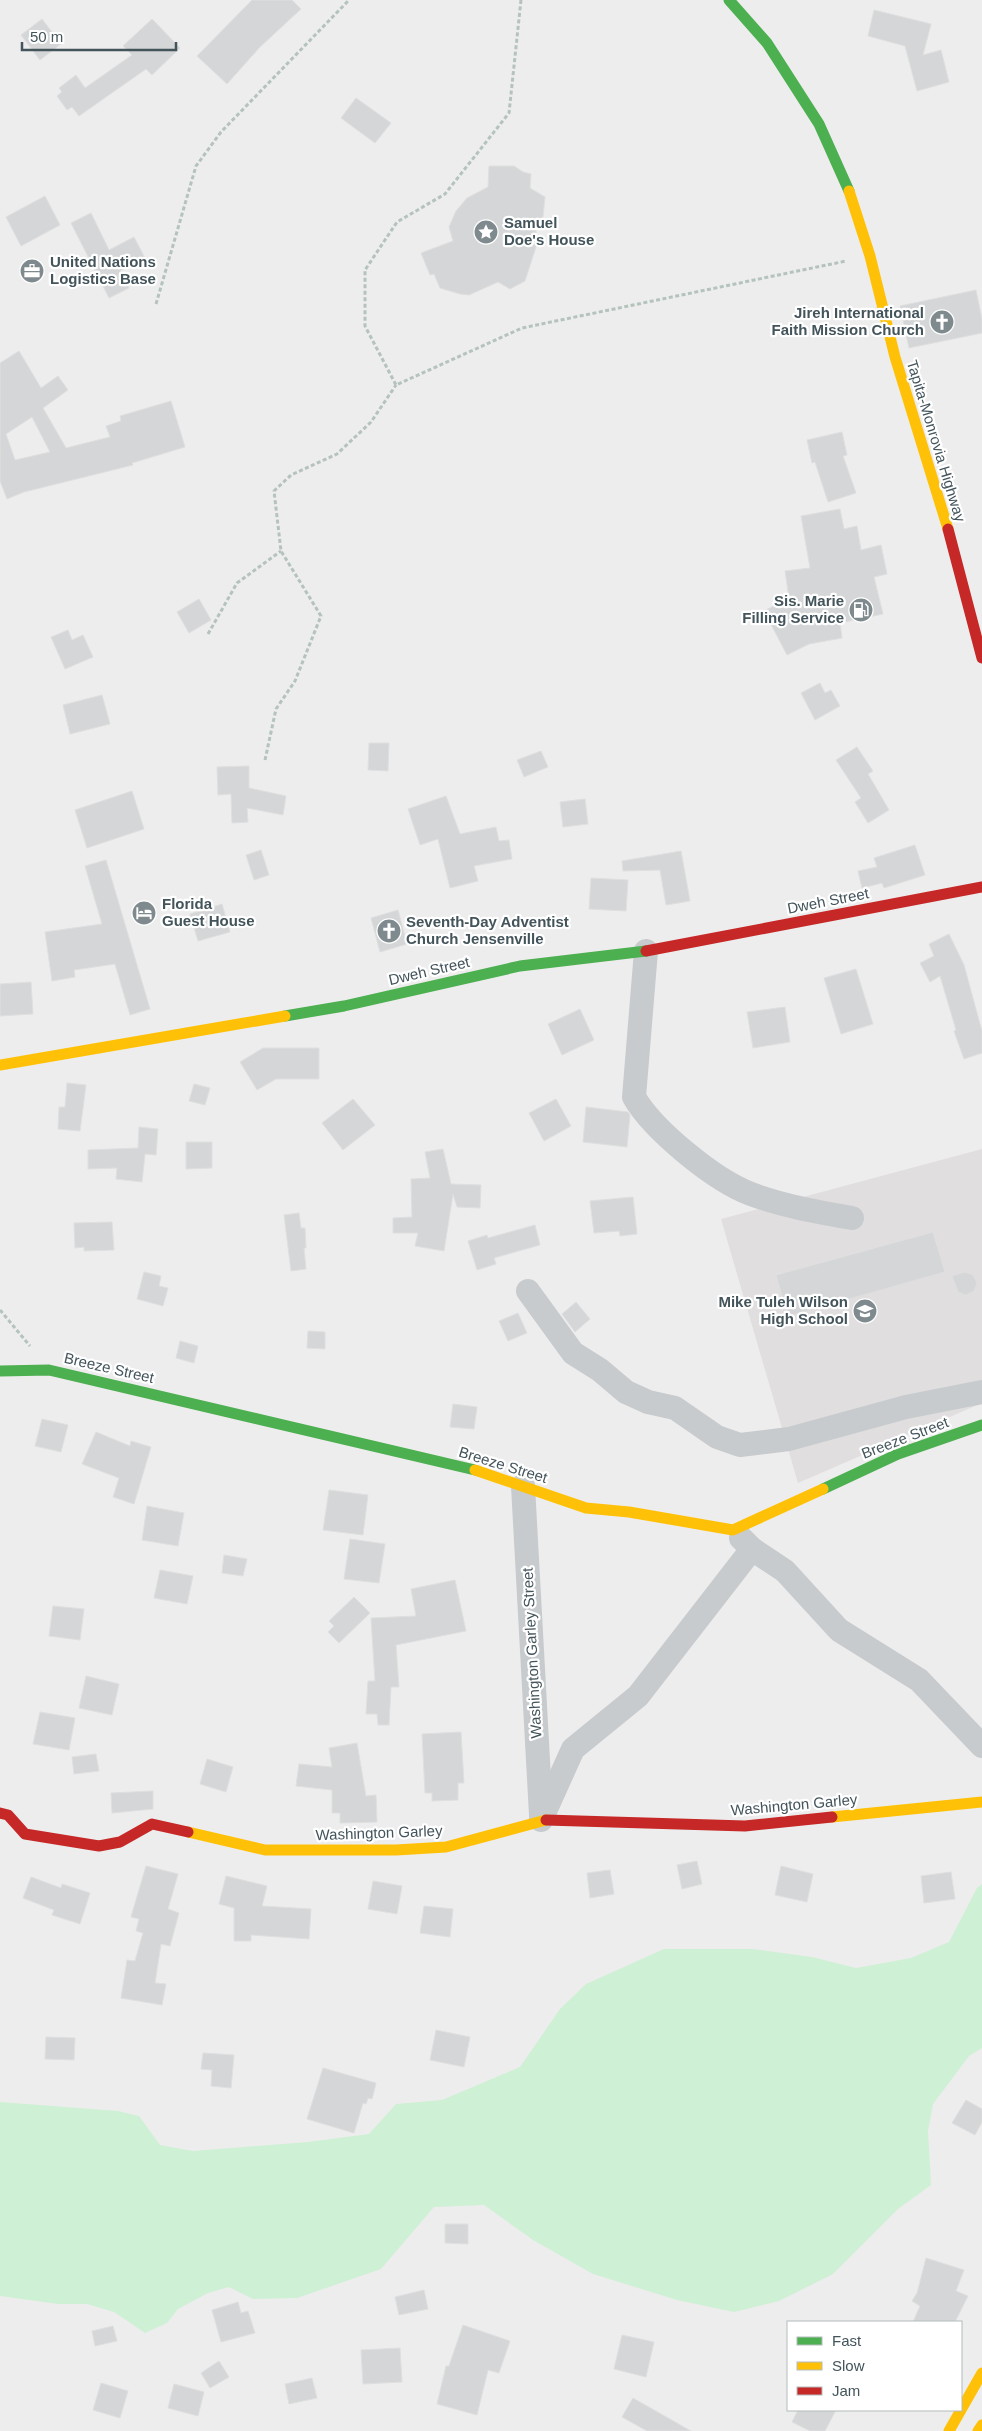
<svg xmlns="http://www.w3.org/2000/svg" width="982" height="2431" viewBox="0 0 982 2431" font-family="Helvetica,sans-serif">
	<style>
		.education { fill: #e0dedf }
		.green { fill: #cef0d5 }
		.building { fill: #d5d6d7; stroke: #dfdfe0; fill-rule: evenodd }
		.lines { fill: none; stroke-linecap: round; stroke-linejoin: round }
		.path { stroke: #b4c3bc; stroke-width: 3; stroke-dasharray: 4 2.5; stroke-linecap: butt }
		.street { stroke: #c7cbcd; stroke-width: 24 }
		.fast { stroke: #4caf50; stroke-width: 11 }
		.slow { stroke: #ffc107; stroke-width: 11 }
		.jam { stroke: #c62828; stroke-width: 11 }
		.labels { text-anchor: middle; stroke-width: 4.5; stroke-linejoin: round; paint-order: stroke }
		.poi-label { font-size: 15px; font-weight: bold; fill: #43545b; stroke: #fff; text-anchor: start }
		.street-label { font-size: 15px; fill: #43545b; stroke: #fff }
	</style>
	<rect width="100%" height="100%" fill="#eeeded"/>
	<polygon class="education" points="982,1149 982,1403 798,1483 721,1219"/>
	<polygon class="green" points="982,1884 982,2048 969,2056 933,2104 928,2131 931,2185 898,2209 833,2274 779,2301 734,2312 677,2300 593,2274 533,2240 484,2205 434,2207 381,2269 297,2298 253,2299 229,2287 208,2293 178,2309 167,2323 145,2333 114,2312 87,2304 58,2304 0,2296 0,2102 118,2111 139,2116 160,2145 193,2151 308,2142 369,2134 396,2104 442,2100 520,2067 560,2009 586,1984 664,1949 752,1949 812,1957 856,1968 911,1958 949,1942 977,1888"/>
	<g class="building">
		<polygon points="252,0 292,0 301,9 260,47 227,84 197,56"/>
		<polygon points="874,10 931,24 923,55 941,50 949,82 917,91 905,46 868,36"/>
		<polygon points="42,19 61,44 40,60 21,35"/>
		<polygon points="152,19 180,48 152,75 146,69 79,116 72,107 67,110 57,96 62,92 59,88 76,75 85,88 132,55 123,46"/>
		<polygon points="356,98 391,123 375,143 341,118"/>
		<polygon points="489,166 514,166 523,172 531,174 530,188 545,197 542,226 535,227 538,241 525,281 510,289 498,282 469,295 460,294 440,288 434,274 430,275 421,253 453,241 449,227 456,211 467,198 488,187"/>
		<polygon points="45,196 60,225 21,246 6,217"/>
		<polygon points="91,213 109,250 134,237 145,258 120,271 129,288 109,298 71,223"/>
		<polygon points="976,290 982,319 982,333 909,348 900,306"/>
		<path d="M19,351L41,388L58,376L68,390L43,408L66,448L110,437L106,426L121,421L120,416L171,401L185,447L132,463L133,465L24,492L7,499L0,481V363ZM32,417L50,452L15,460L6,434Z"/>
		<polygon points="842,432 847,455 843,456 856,493 828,502 815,462 812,463 807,440"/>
		<polygon points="840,509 844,529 857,526 861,550 881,545 887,574 874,577 883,614 840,623 842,638 809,644 787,655 764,611 789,598 785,571 810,568 801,516"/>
		<polygon points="199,599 211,620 189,633 177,612"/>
		<polygon points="68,630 72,640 83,635 93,657 65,669 51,637"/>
		<polygon points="820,683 825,693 831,690 840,706 815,720 801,693"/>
		<polygon points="102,695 110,724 70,734 63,705"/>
		<polygon points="369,743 389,743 388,771 368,770"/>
		<polygon points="857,747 873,771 868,774 889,810 868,823 855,802 861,798 836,760"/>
		<polygon points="541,751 548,767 524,777 517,760"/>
		<polygon points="249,766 249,788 286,796 283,815 247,808 248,822 232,823 231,794 218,795 217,767"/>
		<polygon points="132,791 144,829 87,848 75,810"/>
		<polygon points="446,796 460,834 496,827 499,841 509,840 512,859 474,866 478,881 450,888 438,839 420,845 408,809"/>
		<polygon points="585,799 588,824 563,827 560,802"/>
		<polygon points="915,845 925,875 884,888 882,883 862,888 858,871 877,867 874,858"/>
		<polygon points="261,850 269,875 254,880 246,855"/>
		<polygon points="681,851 690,901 666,905 660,870 623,871 622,861"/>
		<polygon points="106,860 150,1009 130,1015 115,964 74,970 75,977 52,981 45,932 102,924 85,866"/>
		<polygon points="591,878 628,880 626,911 589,909"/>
		<polygon points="222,904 230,932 198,941 190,914"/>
		<polygon points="398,910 407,944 380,952 371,918"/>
		<polygon points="949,934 964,965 982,1031 982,1053 964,1059 954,1031 956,1030 940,976 930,982 920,963 934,956 929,944"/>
		<polygon points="856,969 873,1024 841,1034 824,978"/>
		<polygon points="31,982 33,1014 0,1016 0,984"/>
		<polygon points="785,1007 790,1042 753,1048 747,1012"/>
		<polygon points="580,1009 594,1040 562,1055 548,1024"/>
		<polygon points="263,1048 319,1048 319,1079 276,1079 257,1090 240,1062"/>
		<polygon points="67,1083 86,1085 80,1131 58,1129 59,1107 65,1107"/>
		<polygon points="194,1084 210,1088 205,1105 189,1101"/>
		<polygon points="353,1099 375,1125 343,1150 322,1123"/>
		<polygon points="556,1099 571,1126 544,1141 529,1113"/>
		<polygon points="586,1107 628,1112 630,1115 627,1147 583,1142"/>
		<polygon points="139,1127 158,1129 156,1155 145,1154 142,1182 116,1179 117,1168 88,1169 88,1150 138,1148"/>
		<polygon points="186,1142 212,1142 212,1168 186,1169"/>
		<polygon points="443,1149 451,1184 481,1185 480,1208 457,1207 453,1194 444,1251 415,1246 418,1233 393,1233 393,1218 412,1217 411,1179 430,1178 425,1152"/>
		<polygon points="633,1197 637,1234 620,1236 619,1231 594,1233 590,1201"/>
		<polygon points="299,1213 301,1228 305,1228 306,1248 304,1248 306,1269 291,1271 284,1215"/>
		<polygon points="112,1222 114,1250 84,1251 84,1247 75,1248 74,1223"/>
		<polygon points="535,1225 540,1245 494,1258 496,1264 477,1270 468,1241 487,1235 488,1238"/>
		<polygon points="933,1232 945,1272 788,1316 776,1275"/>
		<polygon points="144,1272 161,1276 159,1286 168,1288 163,1306 137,1299"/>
		<polygon points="965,1272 973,1275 977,1283 974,1291 966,1295 958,1292 952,1276"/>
		<polygon points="576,1302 590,1319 575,1332 562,1314"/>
		<polygon points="518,1313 527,1333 508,1341 499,1321"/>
		<polygon points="308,1331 325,1332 325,1349 307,1348"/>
		<polygon points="180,1341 198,1346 194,1363 176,1358"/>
		<polygon points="453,1404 477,1407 474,1429 450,1427"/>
		<polygon points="42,1419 68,1425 61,1452 35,1446"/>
		<polygon points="96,1432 130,1446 131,1441 151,1447 134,1504 113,1497 119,1478 82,1464"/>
		<polygon points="329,1490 368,1495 363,1535 323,1530"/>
		<polygon points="147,1506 184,1513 178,1546 142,1540"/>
		<polygon points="350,1539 385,1544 379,1583 344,1579"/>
		<polygon points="224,1555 247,1559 243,1576 222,1573"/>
		<polygon points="160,1570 193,1576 187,1604 154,1598"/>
		<polygon points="455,1580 466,1631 396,1645 399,1687 391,1687 389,1725 378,1725 377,1714 366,1714 368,1681 375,1681 371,1618 416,1616 411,1589"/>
		<polygon points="354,1597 370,1613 339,1643 328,1632 334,1626 329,1621"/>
		<polygon points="53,1606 84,1609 80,1640 49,1636"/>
		<polygon points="86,1676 119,1684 112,1715 79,1708"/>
		<polygon points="40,1712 75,1718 69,1750 33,1744"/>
		<polygon points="461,1732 464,1783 458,1783 458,1800 432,1801 432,1793 425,1793 422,1734"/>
		<polygon points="357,1743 366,1796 376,1795 377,1822 340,1823 340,1813 332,1813 332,1790 296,1786 299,1764 332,1767 329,1748"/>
		<polygon points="96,1754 99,1771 74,1774 72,1757"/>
		<polygon points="207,1759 233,1767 226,1792 200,1784"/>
		<polygon points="153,1791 153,1809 112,1813 111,1793"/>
		<polygon points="697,1861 702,1884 682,1889 677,1865"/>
		<polygon points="146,1866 178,1874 168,1909 179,1913 170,1946 161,1944 155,1983 166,1984 162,2005 121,1998 127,1960 135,1961 143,1933 136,1931 139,1919 131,1917"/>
		<polygon points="781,1866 813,1874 807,1902 775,1895"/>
		<polygon points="610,1870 614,1894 590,1898 587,1873"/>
		<polygon points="951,1872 955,1899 924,1903 921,1876"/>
		<polygon points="226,1876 267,1886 262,1906 311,1909 309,1939 251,1935 251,1941 234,1941 234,1908 219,1904"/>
		<polygon points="31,1877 61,1888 62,1884 90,1893 80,1924 52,1915 54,1910 23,1898"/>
		<polygon points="373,1881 402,1886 397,1914 368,1909"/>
		<polygon points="424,1906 453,1909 450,1937 420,1933"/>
		<polygon points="436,2030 470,2037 464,2067 430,2060"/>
		<polygon points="46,2037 75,2038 74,2060 45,2059"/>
		<polygon points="203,2053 234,2055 231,2088 211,2086 212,2070 201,2069"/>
		<polygon points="323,2068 376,2083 372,2099 368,2098 366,2104 363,2103 354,2133 307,2119"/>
		<polygon points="966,2100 982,2109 982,2122 975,2135 952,2123"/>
		<polygon points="445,2224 468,2224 468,2244 445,2243"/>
		<polygon points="926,2258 964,2270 956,2291 968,2296 955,2322 913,2322 920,2306 912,2301 917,2293"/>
		<polygon points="424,2290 428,2309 399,2315 395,2297"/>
		<polygon points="238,2302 241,2313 248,2311 255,2333 221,2342 212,2310"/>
		<polygon points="463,2325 510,2341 499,2373 488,2370 477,2415 437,2404 446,2366 449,2366"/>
		<polygon points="113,2326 117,2341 95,2346 92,2331"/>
		<polygon points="622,2335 654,2342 646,2377 614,2369"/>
		<polygon points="400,2348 402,2382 363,2384 361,2350"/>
		<polygon points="219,2361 229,2377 210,2388 201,2373"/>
		<polygon points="312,2378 317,2398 289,2404 285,2384"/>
		<polygon points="101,2383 128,2391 120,2418 93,2410"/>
		<polygon points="174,2384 204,2392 198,2416 168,2408"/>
		<polygon points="633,2398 691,2431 647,2431 622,2417"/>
		<polygon points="798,2410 836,2410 825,2431 810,2431 792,2422"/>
	</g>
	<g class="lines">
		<g class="path">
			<polyline points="521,0 509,113 445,194 397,222 365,270 365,326 396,385 522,328 846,261"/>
			<polyline points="156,304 196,166 221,132 349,0"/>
			<polyline points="208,634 237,583 281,551"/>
			<polyline points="265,760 276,709 295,681 321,616 281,551 274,491 291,475 337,454 371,422 396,385"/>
			<polyline points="0,1310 30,1346"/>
		</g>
		<g class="street">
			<path d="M646,951L634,1097C653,1130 714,1180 751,1194C783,1206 818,1212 852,1218"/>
			<polyline points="528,1291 573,1353 600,1370 626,1392 648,1402 675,1408 717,1437 740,1445 789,1439 906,1407 982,1392"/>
			<polyline points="523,1486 541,1815"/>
			<polyline points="741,1538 752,1549 785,1571 839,1630 919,1680 982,1746"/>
			<polyline points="541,1820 573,1749 638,1696 752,1549"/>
		</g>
		<g class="fast">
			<polyline points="729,0 767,43 819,124 849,191"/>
			<polyline points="285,1016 344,1006 520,966 646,951"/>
			<polyline points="0,1371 49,1370 475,1470"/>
			<polyline points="823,1489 898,1454 982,1425"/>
		</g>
		<g class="slow">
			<polyline points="849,191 870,256 895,357 948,529"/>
			<polyline points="0,1065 285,1016"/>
			<polyline points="475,1470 586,1508 629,1512 733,1530 823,1489"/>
			<polyline points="832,1817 982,1802"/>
			<polyline points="188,1832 265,1850 396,1850 446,1847 546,1820"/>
			<polyline points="949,2431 982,2373"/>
			<polyline points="978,2431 982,2425"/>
		</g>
		<g class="jam">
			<polyline points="948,529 982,658"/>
			<polyline points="646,951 982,887"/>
			<polyline points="0,1813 8,1815 25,1834 99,1846 120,1842 152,1824 188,1832"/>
			<polyline points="546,1820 745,1826 832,1817"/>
		</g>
	</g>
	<defs>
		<symbol id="sight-disc" viewBox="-11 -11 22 22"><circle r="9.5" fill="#7f8a8e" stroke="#fff"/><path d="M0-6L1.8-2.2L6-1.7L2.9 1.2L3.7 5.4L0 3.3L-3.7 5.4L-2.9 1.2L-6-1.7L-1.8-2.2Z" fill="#fff"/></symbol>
		<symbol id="office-disc" viewBox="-11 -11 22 22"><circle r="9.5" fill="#7f8a8e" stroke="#fff"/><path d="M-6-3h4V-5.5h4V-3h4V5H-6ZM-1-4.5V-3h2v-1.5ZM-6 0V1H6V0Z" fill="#fff"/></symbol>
		<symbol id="church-disc" viewBox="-11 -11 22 22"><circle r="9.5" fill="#7f8a8e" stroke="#fff"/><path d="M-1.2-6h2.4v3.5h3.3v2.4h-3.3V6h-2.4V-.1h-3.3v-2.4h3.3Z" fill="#fff"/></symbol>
		<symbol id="fuel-disc" viewBox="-11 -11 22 22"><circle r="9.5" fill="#7f8a8e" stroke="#fff"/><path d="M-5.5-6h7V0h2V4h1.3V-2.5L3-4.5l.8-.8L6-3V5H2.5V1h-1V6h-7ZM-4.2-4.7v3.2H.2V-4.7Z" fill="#fff"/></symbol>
		<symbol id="hotel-disc" viewBox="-11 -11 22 22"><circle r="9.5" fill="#7f8a8e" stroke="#fff"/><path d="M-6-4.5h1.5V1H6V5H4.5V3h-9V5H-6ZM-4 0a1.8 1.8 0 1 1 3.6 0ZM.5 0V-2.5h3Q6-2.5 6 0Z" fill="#fff"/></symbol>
		<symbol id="school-disc" viewBox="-11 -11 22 22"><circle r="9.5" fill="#7f8a8e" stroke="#fff"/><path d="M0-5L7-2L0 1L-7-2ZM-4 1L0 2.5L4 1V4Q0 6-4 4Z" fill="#fff"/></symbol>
	</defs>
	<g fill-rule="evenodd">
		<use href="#sight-disc" x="472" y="218" width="28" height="28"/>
		<use href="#office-disc" x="18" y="257" width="28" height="28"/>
		<use href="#church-disc" x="928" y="308" width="28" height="28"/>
		<use href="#fuel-disc" x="847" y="596" width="28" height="28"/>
		<use href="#hotel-disc" x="130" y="899" width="28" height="28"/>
		<use href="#church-disc" x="375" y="917" width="28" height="28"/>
		<use href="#school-disc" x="851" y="1297" width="28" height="28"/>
	</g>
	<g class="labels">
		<g class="poi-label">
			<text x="504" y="228">Samuel<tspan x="504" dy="17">Doe's House</tspan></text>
			<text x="50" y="267">United Nations<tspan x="50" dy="17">Logistics Base</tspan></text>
			<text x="924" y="318" text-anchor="end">Jireh International<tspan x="924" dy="17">Faith Mission Church</tspan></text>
			<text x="844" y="606" text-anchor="end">Sis. Marie<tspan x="844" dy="17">Filling Service</tspan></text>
			<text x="162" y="909">Florida<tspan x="162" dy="17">Guest House</tspan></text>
			<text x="406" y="927">Seventh-Day Adventist<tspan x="406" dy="17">Church Jensenville</tspan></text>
			<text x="848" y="1307" text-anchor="end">Mike Tuleh Wilson<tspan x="848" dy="17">High School</tspan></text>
		</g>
		<g class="street-label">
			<text transform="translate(936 441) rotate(73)" y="5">Tapita-Monrovia Highway</text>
			<text transform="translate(828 901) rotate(-11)" y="5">Dweh Street</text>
			<text transform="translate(429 971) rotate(-13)" y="5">Dweh Street</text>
			<text transform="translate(109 1368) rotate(13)" y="5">Breeze Street</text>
			<text transform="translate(905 1438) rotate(-21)" y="5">Breeze Street</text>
			<text transform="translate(503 1465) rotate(17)" y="5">Breeze Street</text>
			<text transform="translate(532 1653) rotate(-93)" y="5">Washington Garley Street</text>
			<text transform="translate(794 1805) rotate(-5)" y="5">Washington Garley</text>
			<text transform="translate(379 1833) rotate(-2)" y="5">Washington Garley</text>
		</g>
	</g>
	<rect x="787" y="2321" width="175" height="90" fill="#ffffff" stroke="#b4bbbd"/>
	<rect x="797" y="2337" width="25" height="8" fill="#4caf50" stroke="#b4bbbd"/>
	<text x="832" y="2346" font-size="15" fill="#43545b">Fast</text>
	<rect x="797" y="2362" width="25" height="8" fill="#ffc107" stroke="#b4bbbd"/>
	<text x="832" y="2371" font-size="15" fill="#43545b">Slow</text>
	<rect x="797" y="2387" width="25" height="8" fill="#c62828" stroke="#b4bbbd"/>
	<text x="832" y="2396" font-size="15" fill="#43545b">Jam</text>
	<path d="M22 42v8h154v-8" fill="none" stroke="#43545b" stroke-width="2.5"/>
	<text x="30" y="42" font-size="15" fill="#43545b" stroke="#ffffff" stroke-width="4" paint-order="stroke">50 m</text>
</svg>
